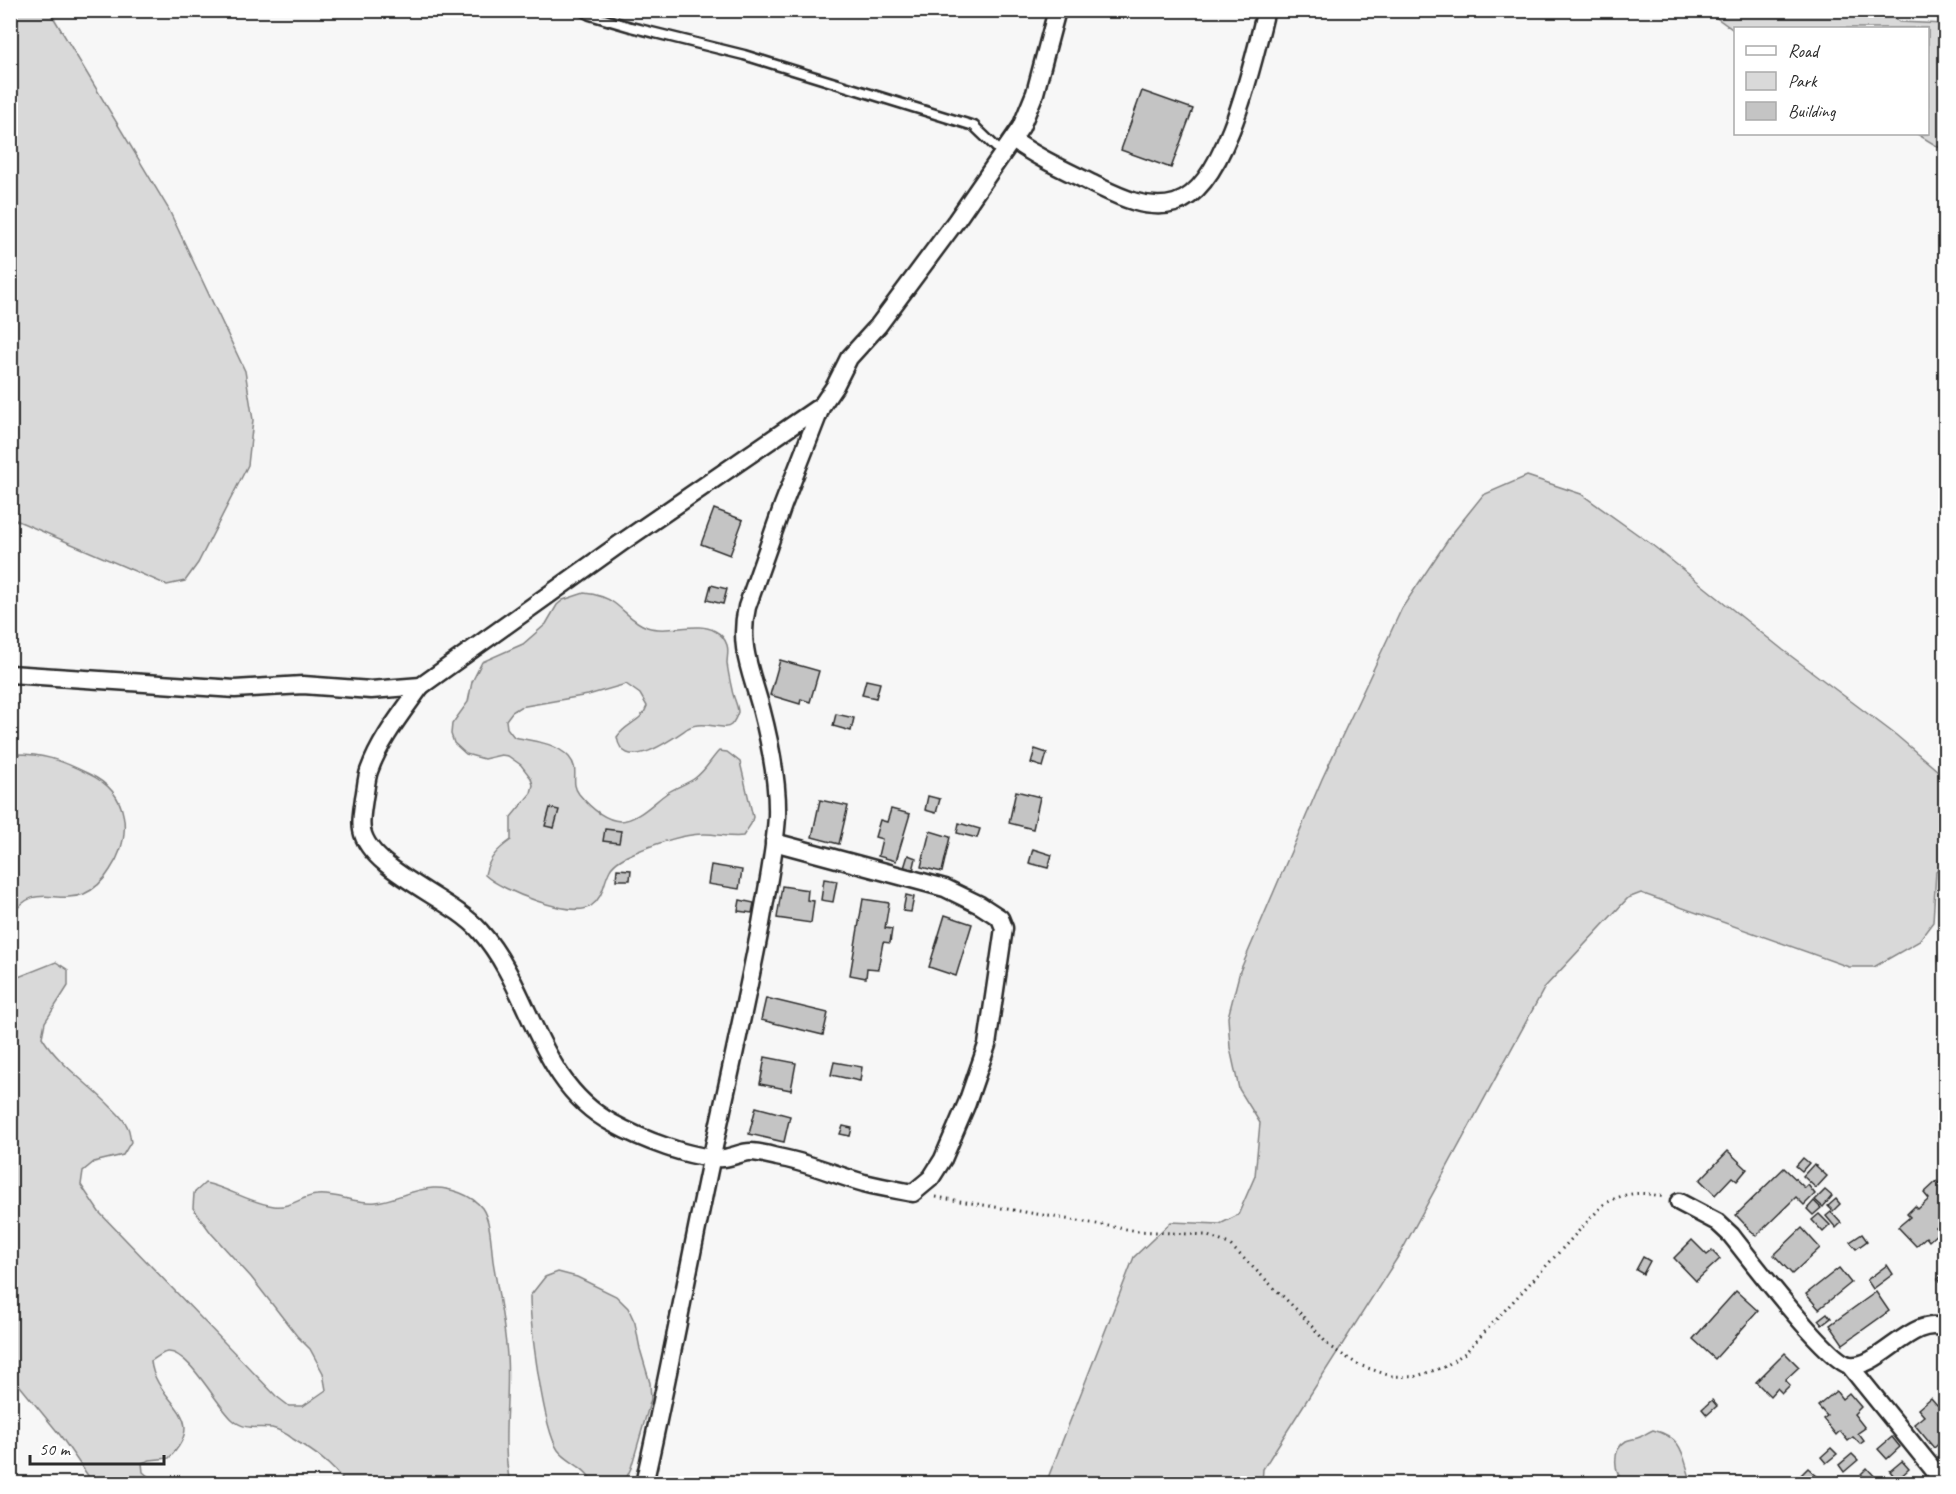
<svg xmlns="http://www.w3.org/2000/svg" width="1956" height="1494" viewBox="0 0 1956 1494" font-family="Caveat,sans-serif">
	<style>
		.green { fill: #d9d9d9; stroke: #828282; stroke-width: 1.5 }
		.building { fill: #c4c4c4; stroke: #2b2b2b; stroke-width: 1.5 }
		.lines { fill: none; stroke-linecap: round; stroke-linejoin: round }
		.service-casing { stroke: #2b2b2b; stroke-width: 13 }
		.minor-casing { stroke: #2b2b2b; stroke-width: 21 }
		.path { stroke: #2b2b2b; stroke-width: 3; stroke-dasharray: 1.5 4.5; stroke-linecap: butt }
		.service { stroke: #fff; stroke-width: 8 }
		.minor { stroke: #fff; stroke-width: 16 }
	</style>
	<rect width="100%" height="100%" fill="#f7f7f7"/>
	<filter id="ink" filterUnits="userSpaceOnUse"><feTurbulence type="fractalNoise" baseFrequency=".0167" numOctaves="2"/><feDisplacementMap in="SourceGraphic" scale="12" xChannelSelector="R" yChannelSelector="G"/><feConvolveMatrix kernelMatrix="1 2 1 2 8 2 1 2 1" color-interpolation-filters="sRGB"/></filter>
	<g filter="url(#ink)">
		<g class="green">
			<polygon points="11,10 48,11 55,20 168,208 245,371 253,420 248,465 198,563 185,581 167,585 11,518"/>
			<polygon points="1707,11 1887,11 1899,22 1945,24 1945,151 1917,134 1928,134 1928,28 1736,28 1735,31"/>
			<polygon points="1527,476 1581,494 1651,544 1783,650 1896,735 1945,777 1945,864 1936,871 1933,922 1918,942 1874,967 1849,967 1641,893 1628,898 1545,987 1401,1252 1263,1469 1262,1483 1046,1483 1134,1257 1171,1222 1220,1224 1238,1215 1255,1176 1260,1123 1239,1089 1230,1048 1228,1017 1240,971 1322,779 1402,608 1451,535 1483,495"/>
			<path d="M584,593C594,594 606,597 614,603C625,611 634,623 647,627C668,634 698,621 715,631C721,634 725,639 727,645C729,651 727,657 727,663C728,672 730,681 732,690C733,697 738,706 738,712C737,715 734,722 731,725C724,732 703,719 688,728C673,738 623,776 617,737C626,723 642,722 647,706L640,694L626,684L588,695L520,707L512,712L506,720L507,728L514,737C532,741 555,742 569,757C581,771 569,781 579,794C589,806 604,820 620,821C637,821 654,802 667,793C676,787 687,784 695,778C705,771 711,759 719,751L727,752L740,762L753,817L751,824L743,836C729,838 715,833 702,834C680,835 655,844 636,852C627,856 615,861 610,870C603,883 604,897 591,906C573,919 500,890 485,875C488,859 498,849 511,840V817L531,793L533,785L531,778L521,765L508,756L501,755L484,759L466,754L454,743L451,734L452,724L468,702L472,682L482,662L523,644L546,624L557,605L563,600Z"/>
			<path d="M11,754C42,753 61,760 89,774C130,793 133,836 110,870C104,880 95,889 84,894C55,905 33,881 11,917Z"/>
			<path d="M56,962L68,970V986L45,1022L42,1037C59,1065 88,1083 111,1107C117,1113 125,1120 128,1128C130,1132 130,1138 131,1142L123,1155L94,1162L83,1171L81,1185L99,1212L276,1396L289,1406H303L326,1390L323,1373L310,1349L297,1336L251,1277L211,1233L193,1208L194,1193L205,1183C229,1188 250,1203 274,1206C292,1208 301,1196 317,1195C337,1193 355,1204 376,1202C395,1200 412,1189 433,1188C449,1187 472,1195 482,1208C491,1221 491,1245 493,1261C498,1292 505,1325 507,1356C510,1398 501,1442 510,1483H345C331,1463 314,1452 293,1439C287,1434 280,1430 272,1428C258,1426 245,1431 233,1420C216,1405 188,1349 167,1352C161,1353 155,1359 151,1361C155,1404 212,1414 169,1458L150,1460L142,1463L143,1472C155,1483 160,1481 174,1483H93L60,1435L11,1375V976L16,978Z"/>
			<path d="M558,1272L577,1277L616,1296L628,1308L635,1323L640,1349L650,1383L651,1399L631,1468L624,1483H595C590,1478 586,1471 579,1467C571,1461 564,1458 558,1450C543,1428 530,1325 530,1296L545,1277Z"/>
			<path d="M1653,1430C1686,1438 1682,1458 1692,1483H1624C1614,1472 1611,1450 1626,1441C1630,1439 1636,1439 1640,1437C1644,1435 1648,1432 1653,1430Z"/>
		</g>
		<g class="building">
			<polygon points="1142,91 1193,109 1171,168 1121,150"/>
			<polygon points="714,509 743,520 730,555 701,544"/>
			<polygon points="711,585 727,589 723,604 707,600"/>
			<polygon points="780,660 819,671 810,702 801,699 800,704 770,695"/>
			<polygon points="866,680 880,683 876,698 862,695"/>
			<polygon points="836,714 854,718 851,731 833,726"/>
			<polygon points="1035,749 1047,753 1043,767 1031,763"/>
			<polygon points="1016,791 1040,797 1033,829 1009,823"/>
			<polygon points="928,796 940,799 936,813 925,810"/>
			<polygon points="820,800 848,806 839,844 812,837"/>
			<polygon points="550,808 559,810 554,828 545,826"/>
			<polygon points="891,809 910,814 896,861 878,856 882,839 875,837 880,820 887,822"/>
			<polygon points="959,823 980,829 977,838 957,833"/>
			<polygon points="605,829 621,831 619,843 603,841"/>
			<polygon points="930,831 950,837 942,872 921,867"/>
			<polygon points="1033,849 1052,855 1048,868 1029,863"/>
			<polygon points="908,855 916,858 913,871 904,868"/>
			<polygon points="711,865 742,870 739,889 708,884"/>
			<polygon points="617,869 631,870 630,880 616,880"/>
			<polygon points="824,879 837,881 833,902 821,900"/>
			<polygon points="782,886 808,890 807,900 814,901 811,923 777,918"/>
			<polygon points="906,895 914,897 911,912 903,911"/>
			<polygon points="863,899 889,903 885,928 892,929 890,943 883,942 878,969 867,968 866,978 850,975"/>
			<polygon points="740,900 754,903 752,913 738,911"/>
			<polygon points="945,915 972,924 956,976 929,967"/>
			<polygon points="766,998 828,1013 823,1035 761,1020"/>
			<polygon points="765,1057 796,1063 791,1090 760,1084"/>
			<polygon points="834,1062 862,1067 860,1081 831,1075"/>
			<polygon points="756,1107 790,1116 784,1142 749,1134"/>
			<polygon points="843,1126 852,1128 850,1136 840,1134"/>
			<polygon points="1728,1151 1747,1169 1737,1181 1732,1177 1715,1195 1700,1180"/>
			<polygon points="1803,1158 1809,1163 1802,1171 1796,1166"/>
			<polygon points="1814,1164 1827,1176 1816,1188 1803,1176"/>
			<polygon points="1784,1168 1805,1188 1808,1185 1815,1194 1804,1205 1796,1197 1756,1236 1736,1215"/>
			<polygon points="1937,1181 1944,1189 1942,1191 1946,1195 1946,1220 1936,1228 1939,1232 1929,1241 1926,1237 1916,1246 1898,1227 1910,1217 1907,1214 1915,1206 1918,1209 1929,1199 1924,1193"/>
			<polygon points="1825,1190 1832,1196 1823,1207 1815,1200"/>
			<polygon points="1836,1199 1840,1204 1833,1211 1828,1206"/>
			<polygon points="1814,1201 1821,1208 1813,1215 1807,1209"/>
			<polygon points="1831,1212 1841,1223 1836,1228 1826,1216"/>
			<polygon points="1819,1214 1830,1225 1823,1232 1812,1220"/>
			<polygon points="1802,1228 1820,1248 1792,1274 1774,1255"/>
			<polygon points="1862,1234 1867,1241 1856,1249 1850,1242"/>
			<polygon points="1692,1240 1707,1255 1712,1251 1720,1259 1696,1281 1674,1258"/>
			<polygon points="1643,1257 1650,1261 1643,1274 1636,1270"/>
			<polygon points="1887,1265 1893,1274 1873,1289 1867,1280"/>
			<polygon points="1839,1268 1851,1283 1819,1309 1806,1294"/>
			<polygon points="1946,1271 1946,1287 1938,1279"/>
			<polygon points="1736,1291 1758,1311 1715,1359 1693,1339"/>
			<polygon points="1876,1292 1889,1311 1843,1344 1830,1325"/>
			<polygon points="1827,1313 1831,1318 1822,1325 1818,1320"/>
			<polygon points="1785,1353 1799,1367 1785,1380 1790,1385 1782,1393 1777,1388 1770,1396 1756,1382"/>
			<polygon points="1836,1391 1842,1399 1849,1393 1861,1407 1854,1414 1865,1428 1858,1433 1864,1441 1860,1444 1853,1437 1848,1441 1840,1431 1836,1435 1823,1419 1827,1416 1818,1406"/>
			<polygon points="1946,1397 1946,1442 1943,1440 1934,1448 1914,1424 1924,1416 1918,1409 1931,1398 1937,1405"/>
			<polygon points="1712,1400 1717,1406 1707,1415 1702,1409"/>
			<polygon points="1892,1437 1900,1447 1887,1459 1878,1449"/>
			<polygon points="1831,1448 1837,1454 1826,1463 1821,1457"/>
			<polygon points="1852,1454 1858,1460 1844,1472 1839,1465"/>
			<polygon points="1902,1461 1909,1469 1897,1480 1890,1471"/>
			<polygon points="1808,1468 1818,1477 1812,1484 1801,1475"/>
			<polygon points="1867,1468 1878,1480 1875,1484 1870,1484 1861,1474"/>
		</g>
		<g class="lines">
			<defs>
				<polyline id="service" points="581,10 590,15 631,27 744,55 945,117 974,126 1003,154"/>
				<g id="minor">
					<path d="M1013,140C1038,158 1065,170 1093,184C1118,196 1146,211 1175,203C1227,188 1254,57 1266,10"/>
					<polyline points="10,674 235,689 303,685 371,690 421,686 621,543 822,405"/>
					<path d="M421,686C402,713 380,740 369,771C366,780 366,789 364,798C363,807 360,820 362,830C369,870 453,899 480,931C532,989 537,1083 612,1123C639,1138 693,1160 724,1158C733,1157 742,1152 750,1152C759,1152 769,1155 777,1157C807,1162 835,1175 864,1183C880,1187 897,1190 913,1193L931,1178L943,1159L967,1103L987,1045L1004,928L1000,918L980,905L945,888L774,842"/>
					<path d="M1679,1202L1717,1222L1731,1235C1749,1258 1828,1361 1849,1365C1880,1370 1913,1312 1946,1329"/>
					<polyline points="1849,1365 1945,1484"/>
					<path d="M644,1484C671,1366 692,1246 718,1128C733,1060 748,992 761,924C767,888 775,852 777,816C778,781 770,742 761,708C751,671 738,646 747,607L783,505L822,405L835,386L849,358L878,326L956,221L1021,127L1035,93L1057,10"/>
				</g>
			</defs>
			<use href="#service" class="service-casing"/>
			<use href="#minor" class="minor-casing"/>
			<path class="path" d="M936,1197L1138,1231L1205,1235L1229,1244L1300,1313L1330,1347L1359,1365L1391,1376L1414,1377L1444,1367L1465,1353L1603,1205C1624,1192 1640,1191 1664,1197"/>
			<use href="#service" class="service"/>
			<use href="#minor" class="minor"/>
		</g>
	</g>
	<rect width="1956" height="1494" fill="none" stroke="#fff" stroke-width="36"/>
	<rect x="18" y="18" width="1920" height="1458" fill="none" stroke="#2b2b2b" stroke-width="2" filter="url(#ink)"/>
	<rect x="1734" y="27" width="195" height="108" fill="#ffffff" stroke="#aaaaaa" stroke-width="1.5"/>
	<rect x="1746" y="46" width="30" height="9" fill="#ffffff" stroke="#aaaaaa" stroke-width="1.5"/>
	<text x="1788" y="57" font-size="18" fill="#2b2b2b">Road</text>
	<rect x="1746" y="72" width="30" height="18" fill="#d9d9d9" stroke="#aaaaaa" stroke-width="1.5"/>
	<text x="1788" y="87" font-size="18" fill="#2b2b2b">Park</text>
	<rect x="1746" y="102" width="30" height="18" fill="#c4c4c4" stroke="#aaaaaa" stroke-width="1.5"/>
	<text x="1788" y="117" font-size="18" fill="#2b2b2b">Building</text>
	<path d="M30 1455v9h134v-9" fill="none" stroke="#2b2b2b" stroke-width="3"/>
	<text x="39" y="1455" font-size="18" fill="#2b2b2b" stroke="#ffffff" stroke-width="4.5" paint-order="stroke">50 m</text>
</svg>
